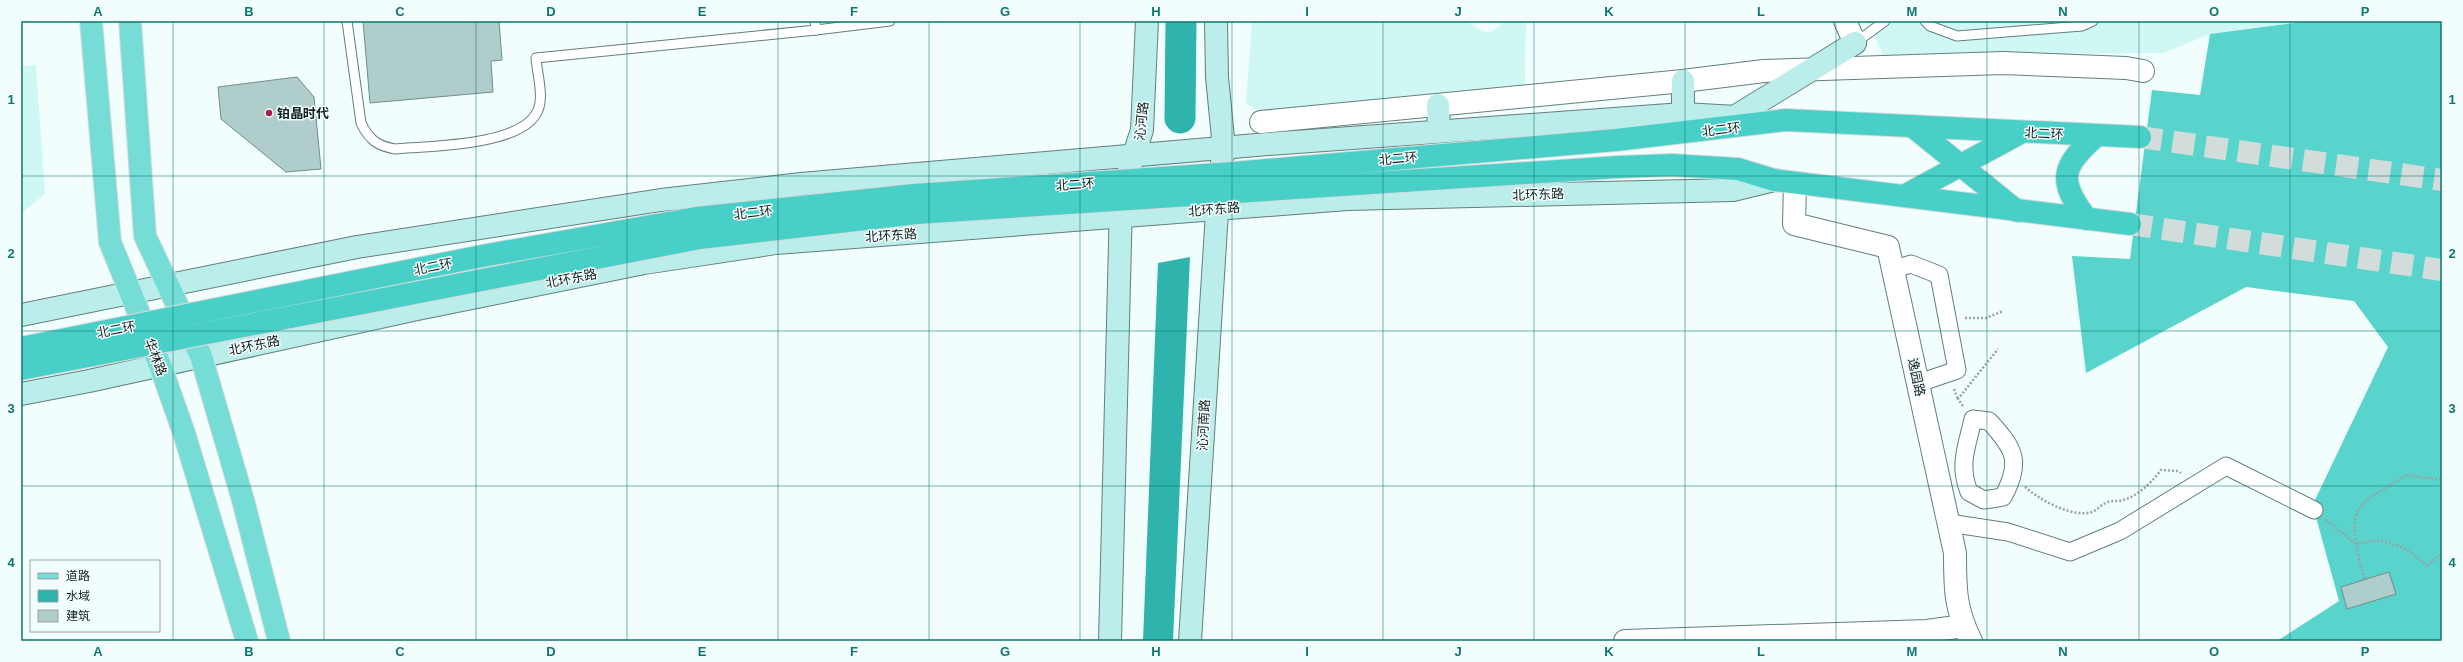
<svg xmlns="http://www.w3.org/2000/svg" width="2463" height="662" viewBox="0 0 2463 662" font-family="Arial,'Noto Sans SC',sans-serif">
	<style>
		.built { fill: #cff8f4 }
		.forest { fill: #58d4cc }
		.water { fill: #2eb4ac }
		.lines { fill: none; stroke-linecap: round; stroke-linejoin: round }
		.river { stroke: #2eb4ac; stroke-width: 31 }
		.building { fill: #afcdca; stroke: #718d8a }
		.trunk-tunnel { stroke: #d1dcdb; stroke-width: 22; stroke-dasharray: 22 11; stroke-linecap: butt }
		.service-casing { stroke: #637f7c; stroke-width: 11 }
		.minor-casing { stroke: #637f7c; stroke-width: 19 }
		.tertiary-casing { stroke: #637f7c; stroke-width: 24 }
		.secondary-casing { stroke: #637f7c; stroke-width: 24 }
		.primary-casing { stroke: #d9dbdb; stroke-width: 24 }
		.trunk-casing { stroke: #d9dbdb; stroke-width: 24 }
		.path { stroke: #97a3a2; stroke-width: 2.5; stroke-dasharray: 2 2; stroke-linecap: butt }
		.service { stroke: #fff; stroke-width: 9 }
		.minor { stroke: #fff; stroke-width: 17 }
		.tertiary { stroke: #fff; stroke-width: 22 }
		.secondary { stroke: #bbedea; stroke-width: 22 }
		.primary { stroke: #76dcd6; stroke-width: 22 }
		.trunk { stroke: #48d0c8; stroke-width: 22 }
		.trunk-bridge-casing { stroke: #d9dbdb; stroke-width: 24; stroke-linecap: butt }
		.trunk-bridge { stroke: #48d0c8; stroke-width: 22 }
		.grid { fill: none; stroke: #0f766e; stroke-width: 1; stroke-opacity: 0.55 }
		.poi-dot { fill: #ad1b4b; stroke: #f2fefd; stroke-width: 1.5 }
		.labels { text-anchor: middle; stroke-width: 3; stroke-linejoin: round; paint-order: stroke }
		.poi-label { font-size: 13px; font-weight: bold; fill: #131e1d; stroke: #f2fefd; text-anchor: start }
		.street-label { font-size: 13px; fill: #131e1d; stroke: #f2fefd }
		.neatline { fill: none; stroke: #0f766e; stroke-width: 1.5 }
		.grid-label { font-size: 13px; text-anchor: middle; font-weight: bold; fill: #0f766e }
	</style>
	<rect width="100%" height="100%" fill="#f2fefd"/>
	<g class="built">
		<polygon points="1252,21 1466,21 1482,31 1491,32 1506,21 1526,21 1525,86 1257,111 1246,103"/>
		<polygon points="1868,21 2309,21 2210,34 2164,53 1883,55"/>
		<polygon points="36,65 45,194 21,213 21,66"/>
	</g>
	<polygon class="forest" points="2309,21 2442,21 2442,641 2277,641 2339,601 2314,510 2314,502 2388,347 2354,301 2246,287 2086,373 2072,256 2130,259 2152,90 2200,95 2210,34"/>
	<g class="water">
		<polygon points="1166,21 1196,21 1196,29 1166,31"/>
		<polygon points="1190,257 1173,641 1143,641 1158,263"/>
	</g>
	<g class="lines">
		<polyline class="river" points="1180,118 1181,21"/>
	</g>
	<g class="building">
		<polygon points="363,21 499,21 502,60 491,61 493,92 370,103"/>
		<polygon points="297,77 314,97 321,169 286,172 221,119 218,87"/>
		<polygon points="2389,572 2396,594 2347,609 2341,587"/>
	</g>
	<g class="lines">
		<g class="trunk-tunnel">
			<polyline points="2140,137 2442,180"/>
			<polyline points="2130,224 2442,270"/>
		</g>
		<defs>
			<g id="service">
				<path d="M347,21L361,123C369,140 378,146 395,149C430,146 524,146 538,110C544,96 537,73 536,58L816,30L815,21"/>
				<polyline points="1925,21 1930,26 1957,36 2082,26 2093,21"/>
				<polyline points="816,30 890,21"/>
				<polyline points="1855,43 1885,21"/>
			</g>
			<g id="minor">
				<polyline points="1895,269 1911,264 1939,275 1957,370 1919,383"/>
				<path d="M1973,419L1989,421C2015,449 2022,462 2003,497L1984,500L1969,492C1958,464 1967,447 1973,419Z"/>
				<polyline points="1949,523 2008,532 2070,552 2120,531 2226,466 2314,510"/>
			</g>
			<g id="tertiary">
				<polyline points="1845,21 1855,43"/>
				<polyline points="1261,122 1683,81 1764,71 2003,63 2126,68 2143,71"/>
				<path d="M1795,183L1794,224L1888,247L1955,553C1955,588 1955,609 1971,641"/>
				<polyline points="1625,641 1927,631 1964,626"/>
			</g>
			<g id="secondary">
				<polyline points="1216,21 1217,77 1224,148 1222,161"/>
				<polyline points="1683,81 1683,114"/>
				<polyline points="1438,105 1439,131"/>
				<polyline points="1736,116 1855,43"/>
				<polyline points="1129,170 1142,130 1147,21"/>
				<polyline points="21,315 357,247 661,200 801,184 1268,144 1683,114 1755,118"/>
				<polyline points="21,394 89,381 417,309 644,263 776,243 1347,199 1733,190 1774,180"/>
				<polyline points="1110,641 1121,203"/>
				<polyline points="1190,641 1218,196"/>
			</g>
			<g id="primary">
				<polyline points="91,21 110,242 160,365 184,433 247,641"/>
				<polyline points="130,21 145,236 201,356 243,500 279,641"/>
			</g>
			<g id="trunk">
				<polyline points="1912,126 2017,211"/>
				<polyline points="1616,140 1786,120 2140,137"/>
				<polyline points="1618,167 1672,165 1738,169 1774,180 2130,224"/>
				<polyline points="1904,196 2022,132"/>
				<path d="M2087,219C2057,180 2061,167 2097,135"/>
			</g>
		</defs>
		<use href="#service" class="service-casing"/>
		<use href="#minor" class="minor-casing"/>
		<use href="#tertiary" class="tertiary-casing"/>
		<use href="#secondary" class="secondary-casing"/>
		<use href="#primary" class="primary-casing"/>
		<use href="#trunk" class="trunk-casing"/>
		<g class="path">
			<polyline points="1965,318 1986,318 2003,311"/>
			<polyline points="1954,389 1958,399"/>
			<polyline points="1963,406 1958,399 1998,349"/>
			<path d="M2025,487C2040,500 2072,518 2092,512C2097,510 2102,504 2108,502C2112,500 2118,502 2123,500C2138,496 2152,482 2161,470L2177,471L2181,473"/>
			<polyline points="2326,520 2356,544 2380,540 2404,548 2427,565 2442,554"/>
			<path d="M2365,579C2359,561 2348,524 2360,507C2368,496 2395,483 2406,475L2442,480"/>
		</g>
		<use href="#service" class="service"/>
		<use href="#minor" class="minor"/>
		<use href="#tertiary" class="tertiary"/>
		<use href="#secondary" class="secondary"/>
		<use href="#primary" class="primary"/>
		<use href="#trunk" class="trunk"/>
		<defs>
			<g id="trunk-bridge">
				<polyline points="21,348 482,256 696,218 914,195 1233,173 1616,140"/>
				<polyline points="21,369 700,238 917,213 1618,167"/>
			</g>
		</defs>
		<use href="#trunk-bridge" class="trunk-bridge-casing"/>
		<use href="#trunk-bridge" class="trunk-bridge"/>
	</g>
	<path class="grid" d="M173,21V641M324,21V641M476,21V641M627,21V641M778,21V641M929,21V641M1080,21V641M1232,21V641M1383,21V641M1534,21V641M1685,21V641M1836,21V641M1987,21V641M2139,21V641M2290,21V641M21,176H2442M21,331H2442M21,486H2442"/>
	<circle class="poi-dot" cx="269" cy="113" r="4"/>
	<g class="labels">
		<g class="poi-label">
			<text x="277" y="118">铂晶时代</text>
		</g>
		<g class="street-label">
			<text transform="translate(1141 121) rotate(-84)" y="5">沁河路</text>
			<text transform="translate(1721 129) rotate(-7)" y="5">北二环</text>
			<text transform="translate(2044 133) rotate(3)" y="5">北二环</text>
			<text transform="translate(1398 158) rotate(-5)" y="5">北二环</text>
			<text transform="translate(1075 184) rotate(-4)" y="5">北二环</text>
			<text transform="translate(1538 194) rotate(-2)" y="5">北环东路</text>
			<text transform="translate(1214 209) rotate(-5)" y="5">北环东路</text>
			<text transform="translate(753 212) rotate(-7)" y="5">北二环</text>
			<text transform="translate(891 235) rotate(-4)" y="5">北环东路</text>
			<text transform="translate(433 266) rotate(-11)" y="5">北二环</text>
			<text transform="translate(571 278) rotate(-11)" y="5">北环东路</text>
			<text transform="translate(116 329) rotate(-11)" y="5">北二环</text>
			<text transform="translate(254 345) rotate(-12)" y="5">北环东路</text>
			<text transform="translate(156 357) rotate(69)" y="5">华林路</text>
			<text transform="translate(1917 377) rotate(78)" y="5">逸园路</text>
			<text transform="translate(1203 425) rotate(-87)" y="5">沁河南路</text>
		</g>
	</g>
	<rect width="2463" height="662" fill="none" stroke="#f2fefd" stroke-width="44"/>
	<rect x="30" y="560" width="130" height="72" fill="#f2fefd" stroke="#99a4a3"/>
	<rect x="38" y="573" width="20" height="6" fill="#76dcd6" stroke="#99a4a3"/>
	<text x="66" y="580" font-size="12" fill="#131e1d">道路</text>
	<rect x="38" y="590" width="20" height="12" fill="#2eb4ac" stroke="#99a4a3"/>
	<text x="66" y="600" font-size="12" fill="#131e1d">水域</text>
	<rect x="38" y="610" width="20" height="12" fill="#afcdca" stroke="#99a4a3"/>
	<text x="66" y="620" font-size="12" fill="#131e1d">建筑</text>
	<rect x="22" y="22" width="2419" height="618" class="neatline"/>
	<g class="grid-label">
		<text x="98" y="16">A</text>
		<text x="249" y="16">B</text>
		<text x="400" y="16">C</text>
		<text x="551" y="16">D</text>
		<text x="702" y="16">E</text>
		<text x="854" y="16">F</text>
		<text x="1005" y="16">G</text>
		<text x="1156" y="16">H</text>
		<text x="1307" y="16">I</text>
		<text x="1458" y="16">J</text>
		<text x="1609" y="16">K</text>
		<text x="1761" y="16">L</text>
		<text x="1912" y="16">M</text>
		<text x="2063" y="16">N</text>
		<text x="2214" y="16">O</text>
		<text x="2365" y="16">P</text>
		<text x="11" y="104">1</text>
		<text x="2452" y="104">1</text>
		<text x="11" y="258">2</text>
		<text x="2452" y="258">2</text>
		<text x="11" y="413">3</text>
		<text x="2452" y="413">3</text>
		<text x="11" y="567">4</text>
		<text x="2452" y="567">4</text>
		<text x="98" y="656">A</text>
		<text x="249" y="656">B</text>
		<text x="400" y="656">C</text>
		<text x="551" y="656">D</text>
		<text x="702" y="656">E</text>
		<text x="854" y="656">F</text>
		<text x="1005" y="656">G</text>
		<text x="1156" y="656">H</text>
		<text x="1307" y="656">I</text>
		<text x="1458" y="656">J</text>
		<text x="1609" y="656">K</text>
		<text x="1761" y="656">L</text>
		<text x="1912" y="656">M</text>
		<text x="2063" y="656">N</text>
		<text x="2214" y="656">O</text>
		<text x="2365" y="656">P</text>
	</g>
</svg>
